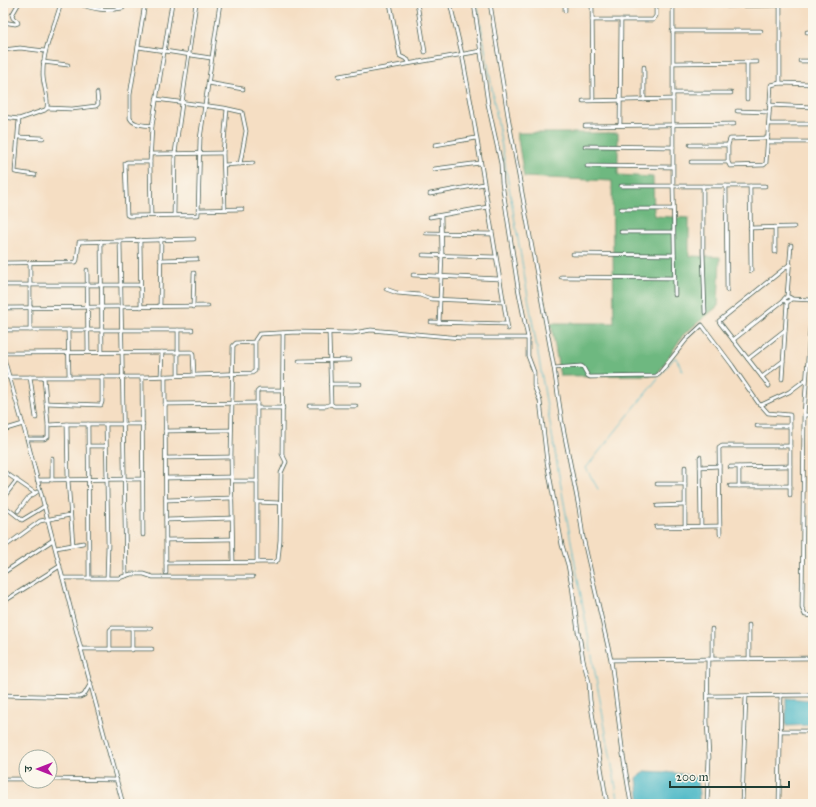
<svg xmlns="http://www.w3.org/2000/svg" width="816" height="807" viewBox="0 0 816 807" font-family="'IM FELL Great Primer','Noto Serif Devanagari',serif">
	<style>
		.forest { fill: #6eb880; stroke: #467a5a }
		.water { fill: #4ab7c6; stroke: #347a7d }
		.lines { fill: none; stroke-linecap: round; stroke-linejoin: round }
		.stream { stroke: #4ab7c6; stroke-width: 1 }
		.minor-casing { stroke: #3f5549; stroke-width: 4.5 }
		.minor { stroke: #fff; stroke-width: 3 }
	</style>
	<rect width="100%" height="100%" fill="#fbf7ec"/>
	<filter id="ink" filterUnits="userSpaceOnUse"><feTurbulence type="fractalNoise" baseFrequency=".025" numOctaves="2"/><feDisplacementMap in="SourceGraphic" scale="8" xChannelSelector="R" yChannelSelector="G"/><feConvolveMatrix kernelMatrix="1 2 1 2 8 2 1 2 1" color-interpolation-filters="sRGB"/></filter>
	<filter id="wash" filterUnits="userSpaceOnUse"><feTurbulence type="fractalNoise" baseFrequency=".012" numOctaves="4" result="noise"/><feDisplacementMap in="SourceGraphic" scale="16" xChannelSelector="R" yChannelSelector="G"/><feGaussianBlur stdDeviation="0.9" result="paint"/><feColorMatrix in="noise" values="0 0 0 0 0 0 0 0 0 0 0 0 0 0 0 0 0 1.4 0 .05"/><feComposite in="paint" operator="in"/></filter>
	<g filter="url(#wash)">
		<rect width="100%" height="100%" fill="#f5dec3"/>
		<polygon class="forest" points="517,133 618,133 618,175 653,177 654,216 689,218 689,256 720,257 718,306 683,335 657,375 560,376 551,323 614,323 612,181 524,177"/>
		<g class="water">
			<polygon points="786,698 811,700 811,725 786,726"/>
			<path d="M644,771C662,772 680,772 697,778L699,794V804H640L637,778Z"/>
		</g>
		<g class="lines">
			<g class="stream">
				<polyline points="477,3 560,481 619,804"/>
				<polyline points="598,489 586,468 674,358 676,358 683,371"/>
			</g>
		</g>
	</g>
	<g filter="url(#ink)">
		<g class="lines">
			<defs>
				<g id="minor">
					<path d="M77,3C95,10 104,11 123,8L125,3"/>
					<path d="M145,3L130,95V118C133,125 144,125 152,126"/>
					<polyline points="390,3 400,56 408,60 409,63"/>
					<polyline points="417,3 425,52"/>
					<polyline points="450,3 462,54 472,109 508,329"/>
					<polyline points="474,3 488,104 501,164 502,183 518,288 528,338 528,356 534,372 534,386 540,401 547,462 562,545 568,565 572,586 578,632 580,640 583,660 589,682 590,700 607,804"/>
					<polyline points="490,3 508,116 554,368 562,422 579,508 583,537 611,660 623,755 631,804"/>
					<polyline points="592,3 593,100"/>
					<polyline points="673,3 673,186 675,295"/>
					<polyline points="780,3 780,83"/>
					<polyline points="727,6 780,5"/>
					<polyline points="565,11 565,3"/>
					<polyline points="592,20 653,20 656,16 656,3"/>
					<polyline points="3,22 15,24 18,23 17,21 13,18 12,15 19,3"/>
					<polyline points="672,31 761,31"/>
					<polyline points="807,32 813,32"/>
					<polyline points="138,47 211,58"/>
					<polyline points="3,50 20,48 45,51"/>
					<polyline points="800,61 813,61"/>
					<polyline points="43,62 68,65"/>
					<polyline points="747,62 747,99"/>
					<polyline points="673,63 757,62"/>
					<polyline points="644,67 644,100"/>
					<polyline points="339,76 481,51"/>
					<polyline points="208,83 243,89"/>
					<polyline points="673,93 731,93"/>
					<polyline points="156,99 224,108 242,112 246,131 240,164"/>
					<polyline points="583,101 673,99"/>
					<polyline points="769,105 813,107"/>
					<polyline points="47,108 72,109 96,106 98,104 97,93"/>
					<polyline points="737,111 769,112"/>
					<path d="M3,117L19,119L45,110L47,108C49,96 42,84 43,72C43,48 55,26 61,3"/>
					<polyline points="19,119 15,172 35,175"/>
					<polyline points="769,124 813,124"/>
					<polyline points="620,125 621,20"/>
					<polyline points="585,126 734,124"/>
					<polyline points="18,137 43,138"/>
					<polyline points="768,142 811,142"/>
					<polyline points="435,145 476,138"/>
					<polyline points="690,145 728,145 728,162 730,166 764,165 766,163 771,85 780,83 813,84"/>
					<polyline points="728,145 730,139 768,138"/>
					<polyline points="585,146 673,147"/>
					<polyline points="150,154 223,153"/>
					<polyline points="150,162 127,162 125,163 127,215 129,216 198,215 200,139 220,3"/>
					<polyline points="691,162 728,162"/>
					<polyline points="224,165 253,163"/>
					<polyline points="587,166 672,167"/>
					<polyline points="434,169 480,163"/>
					<polyline points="621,186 765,186"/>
					<polyline points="703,186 703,252 705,313"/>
					<polyline points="726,186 727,290"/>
					<polyline points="750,186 751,271"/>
					<polyline points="430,194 484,184"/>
					<polyline points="225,209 223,153 227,109"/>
					<polyline points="621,209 673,209"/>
					<polyline points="199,210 242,209"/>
					<polyline points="151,215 150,162 152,126 172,3"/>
					<polyline points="174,215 175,153 196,3"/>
					<polyline points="430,217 488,207"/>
					<polyline points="775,227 775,252"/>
					<polyline points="750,228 794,227"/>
					<polyline points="621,232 673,232"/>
					<polyline points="426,233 492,234"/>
					<polyline points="140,240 141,307"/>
					<polyline points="101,241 102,352"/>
					<polyline points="120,241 126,576"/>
					<polyline points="573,254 674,255"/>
					<polyline points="423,255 496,257"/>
					<polyline points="160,260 197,259"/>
					<polyline points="3,263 76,262 77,260 79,242 194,239"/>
					<polyline points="30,263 30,330"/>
					<polyline points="87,270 88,352"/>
					<polyline points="413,275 500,279"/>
					<polyline points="561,277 675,278"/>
					<polyline points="3,285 140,285"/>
					<polyline points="813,287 804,415 802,608 805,615 813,616"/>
					<polyline points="386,289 397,293 420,295 431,299 503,302"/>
					<polyline points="787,296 791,298 790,300 788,302 786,302 784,299 787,296 791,245"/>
					<polyline points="791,299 812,300"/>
					<polyline points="160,307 161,239"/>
					<polyline points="193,307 194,273"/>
					<polyline points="3,308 208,306"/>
					<polyline points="431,322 507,324"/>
					<polyline points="439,323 442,255 441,216"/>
					<polyline points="3,330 192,330"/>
					<polyline points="68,330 69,376"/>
					<polyline points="178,330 178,375"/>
					<polyline points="329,333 331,404 334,406 356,406"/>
					<polyline points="733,340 784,300"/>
					<polyline points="3,353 190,352 192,352 193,355 194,375"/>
					<polyline points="3,355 27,439 81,649 123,804"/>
					<polyline points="748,359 785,330"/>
					<polyline points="299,361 350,360"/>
					<polyline points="554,368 581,366 583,367 588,376 590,377 656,376 659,374 686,340 702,325 732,365 759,404 761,405 789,392 805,380"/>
					<polyline points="161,376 162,352"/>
					<polyline points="165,376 166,573"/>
					<polyline points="3,377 142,377 252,373 255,371 255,340 259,334 297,332 353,333 371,330 461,338 528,338"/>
					<polyline points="30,377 36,418"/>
					<polyline points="142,377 143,535"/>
					<polyline points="762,377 783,361"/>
					<polyline points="782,379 787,302"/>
					<polyline points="330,384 360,384"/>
					<polyline points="769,386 720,323 719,321 790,264"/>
					<polyline points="46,403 101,405 102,402 102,376"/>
					<polyline points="165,404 257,403"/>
					<polyline points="761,405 768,413 790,415 790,495"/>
					<polyline points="309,406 326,406 331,404"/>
					<polyline points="257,408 283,408"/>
					<polyline points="804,415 813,415"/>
					<polyline points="67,424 68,480 73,545"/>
					<polyline points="88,424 89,578"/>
					<polyline points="106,424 108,545 107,578"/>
					<polyline points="48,425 67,424 143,424"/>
					<polyline points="757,426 790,426"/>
					<polyline points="3,430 23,424"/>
					<polyline points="165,431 231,430"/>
					<polyline points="27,439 44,439 48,437 48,425 44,377"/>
					<polyline points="88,446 106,446"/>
					<polyline points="700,457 701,526"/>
					<polyline points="52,458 52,480"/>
					<polyline points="166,458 231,457"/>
					<polyline points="685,467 685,527"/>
					<polyline points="700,467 719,466"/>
					<polyline points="730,467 790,466"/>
					<polyline points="739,467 739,486"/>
					<polyline points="3,471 35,493"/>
					<polyline points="166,478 232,477"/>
					<polyline points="812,479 812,549"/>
					<polyline points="37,480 143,479"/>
					<polyline points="232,481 257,481"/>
					<polyline points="657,484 685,484"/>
					<polyline points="730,486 790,486"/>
					<polyline points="3,498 17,480"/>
					<polyline points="166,500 232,498"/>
					<polyline points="257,502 280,503"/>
					<polyline points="3,505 22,520 45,506"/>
					<polyline points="657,506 685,505"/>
					<polyline points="18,511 28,498 37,492"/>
					<polyline points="166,520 232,518"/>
					<polyline points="656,527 720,526"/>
					<polyline points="720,534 719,448 722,446 790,446"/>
					<polyline points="166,540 232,539"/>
					<polyline points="7,545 40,521 70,515"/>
					<polyline points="56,548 83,543"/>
					<polyline points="233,562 231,457 233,346 236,343 255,342"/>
					<polyline points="257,562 257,392 259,390 283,390"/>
					<polyline points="166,563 275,562 278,560 280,540 281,473 286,462 282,454 283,333"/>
					<polyline points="3,573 53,540"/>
					<polyline points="63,578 119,578 131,574 144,574 153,577 253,577"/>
					<polyline points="3,602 60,566"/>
					<polyline points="749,625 749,659"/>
					<polyline points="132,628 132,650"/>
					<polyline points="81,649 152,649"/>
					<polyline points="110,650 110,630 112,628 151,628"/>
					<polyline points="712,659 712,629"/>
					<polyline points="611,660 813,658"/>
					<polyline points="3,695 80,697 84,695 91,683"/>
					<polyline points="708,696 813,695"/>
					<polyline points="780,731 813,731"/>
					<polyline points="3,779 26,779"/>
					<polyline points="50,779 117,780"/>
					<polyline points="707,804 709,757 707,721 708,659"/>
					<polyline points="742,804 746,696"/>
					<polyline points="779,804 781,695"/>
				</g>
			</defs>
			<use href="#minor" class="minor-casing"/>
			<use href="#minor" class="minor"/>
		</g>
	</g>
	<rect width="816" height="807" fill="none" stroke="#fbf7ec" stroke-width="16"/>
	<g transform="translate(38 769) rotate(270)"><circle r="19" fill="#fbf7ec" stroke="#a3ada2"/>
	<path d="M0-3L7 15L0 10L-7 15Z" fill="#b5179e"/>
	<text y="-6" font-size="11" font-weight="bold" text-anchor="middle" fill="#1f3d34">उ</text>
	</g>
	<path d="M670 781v6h119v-6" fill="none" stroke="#1f3d34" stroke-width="2"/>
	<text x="676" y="781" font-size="12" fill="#1f3d34" stroke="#fbf7ec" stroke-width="3" paint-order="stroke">200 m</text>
</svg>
